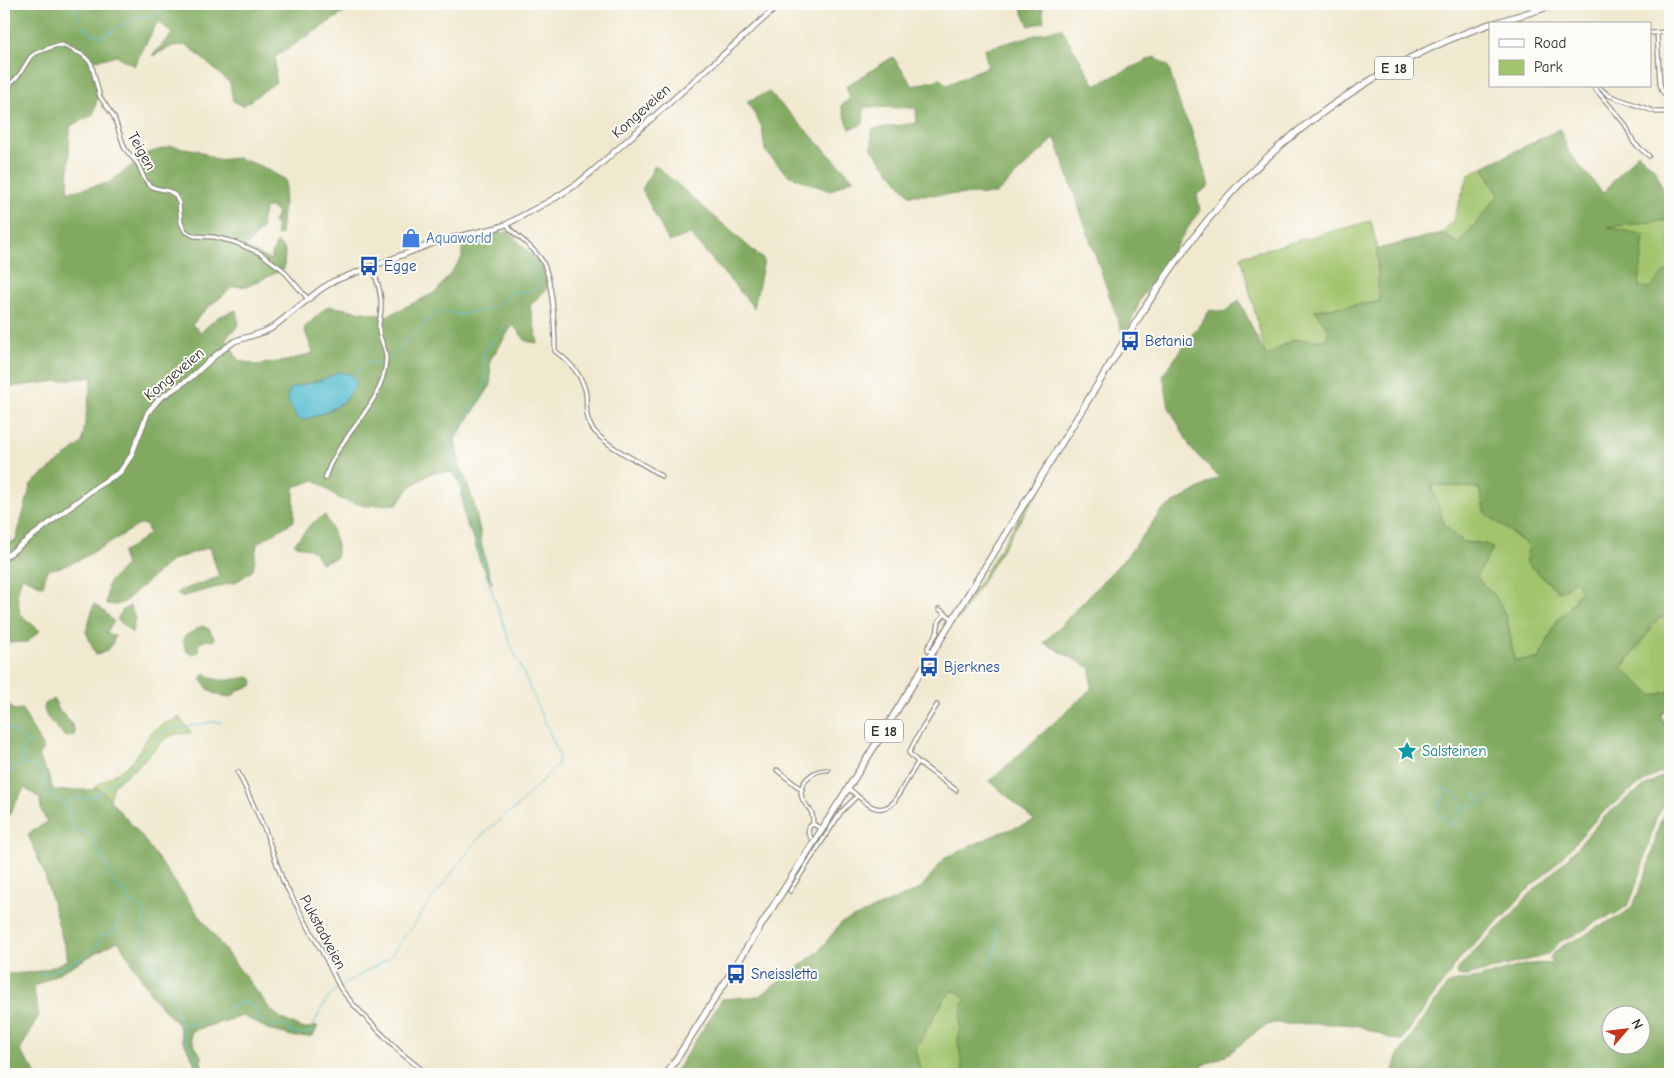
<svg xmlns="http://www.w3.org/2000/svg" width="1674" height="1078" viewBox="0 0 1674 1078" font-family="'Comic Neue',sans-serif">
	<style>
		.green { fill: #a2c46d; stroke: #66784c }
		.forest { fill: #81aa60; stroke: #566a46; fill-rule: evenodd }
		.water { fill: #54bdd1; stroke: #40747e }
		.lines { fill: none; stroke-linecap: round; stroke-linejoin: round }
		.stream { stroke: #54bdd1; stroke-width: 1 }
		.minor-casing { stroke: #8e8a7e; stroke-width: 5.5 }
		.secondary-casing { stroke: #8e8a7e; stroke-width: 7 }
		.trunk-casing { stroke: #8e8a7e; stroke-width: 8 }
		.minor { stroke: #fff; stroke-width: 3 }
		.secondary { stroke: #fff; stroke-width: 4.5 }
		.trunk { stroke: #fff; stroke-width: 5.5 }
		.labels { text-anchor: middle; stroke-width: 4; stroke-linejoin: round; paint-order: stroke }
		.shield { fill: #fdfcf7; stroke: #6a6a68; stroke-width: 1 }
		.shield-label { font-size: 14px; font-weight: bold; fill: #2b2b2b }
		.street-label { font-size: 15px; fill: #2b2b2b; stroke: #fdfcf7 }
		.shop-label { font-size: 15px; fill: #366cbe; stroke: #fdfcf7; text-anchor: start }
		.transit-label { font-size: 15px; fill: #164399; stroke: #fdfcf7; text-anchor: start }
		.culture-label { font-size: 15px; fill: #0d838f; stroke: #fdfcf7; text-anchor: start }
	</style>
	<rect width="100%" height="100%" fill="#fdfcf7"/>
	<filter id="ink" filterUnits="userSpaceOnUse"><feTurbulence type="fractalNoise" baseFrequency=".02" numOctaves="2"/><feDisplacementMap in="SourceGraphic" scale="10" xChannelSelector="R" yChannelSelector="G"/><feConvolveMatrix kernelMatrix="1 2 1 2 8 2 1 2 1" color-interpolation-filters="sRGB"/></filter>
	<filter id="wash" filterUnits="userSpaceOnUse"><feTurbulence type="fractalNoise" baseFrequency=".0096" numOctaves="4" result="noise"/><feDisplacementMap in="SourceGraphic" scale="20" xChannelSelector="R" yChannelSelector="G"/><feGaussianBlur stdDeviation="1.12" result="paint"/><feColorMatrix in="noise" values="0 0 0 0 0 0 0 0 0 0 0 0 0 0 0 0 0 1.4 0 .05"/><feComposite in="paint" operator="in"/></filter>
	<g filter="url(#wash)">
		<rect width="100%" height="100%" fill="#f0e9d0"/>
		<g class="green">
			<polygon points="1483,167 1499,195 1459,244 1442,233 1453,220 1469,174"/>
			<polygon points="1667,220 1670,228 1670,272 1668,269 1649,288 1639,287 1606,227"/>
			<polygon points="1371,221 1377,249 1379,302 1316,310 1329,331 1326,340 1292,340 1266,357 1241,256"/>
			<polygon points="1042,481 1044,482 959,619 958,617"/>
			<path d="M1430,484L1479,488L1485,513L1530,546L1526,562L1558,591L1574,580L1577,581L1580,590L1575,598V600L1567,611L1558,619L1539,659L1514,660C1510,636 1509,612 1492,593C1486,586 1482,585 1476,576L1486,544L1464,542L1445,526Z"/>
			<polygon points="1670,617 1670,691 1653,696 1622,669 1659,618"/>
			<path d="M178,716L192,733L175,734L166,738L135,769L114,784L110,800L100,789H93C102,780 118,774 128,765C138,757 139,750 146,740C153,728 164,723 177,719Z"/>
			<path d="M953,991L959,992L965,1000C957,1026 959,1045 963,1072L965,1074H918L920,1069L915,1051L919,1042L943,1001Z"/>
		</g>
		<g class="forest">
			<path d="M4,4H91L94,7L97,4H354V6L275,57L276,82L243,106L233,101L230,83L187,45L173,46L152,56L172,34L158,21L134,66L117,56L90,61L98,95L93,115L70,126L68,192L108,183L134,164L142,155L171,146L197,150L217,160L238,158L261,166L286,180L281,234L277,236L276,225L273,222L278,213L271,207L265,208L261,223L263,227L245,248L270,260L277,242L285,250L284,269L248,286L233,287L204,311L192,325L201,332L218,317L236,310L239,325L226,338L238,360L256,365L286,361L313,353L304,328L328,306L387,316L436,292L462,258V238L509,232L542,265L548,287L530,306L538,343L526,341L513,325L490,360L491,385L455,439L460,468L463,472L474,504L480,531L482,547L492,584L479,559L474,539L465,522L461,488L456,476L451,472L431,473L410,487L397,504L365,506L340,499L315,480L294,487V521L257,544L253,570L235,583H231L181,597L176,594L179,591L219,577L210,547L172,560L124,602L116,605L106,604L108,583L126,565L122,553L149,534L147,526L141,524L83,558L62,567L47,570L43,586L22,577L17,593L20,614L40,631L27,642L4,643V545L16,540L31,484L82,443L92,377L10,387L4,391ZM339,372L345,401L325,413L303,420L291,388L322,380Z"/>
			<polygon points="1019,4 1042,4 1044,22 1029,26"/>
			<polygon points="1061,28 1095,85 1154,57 1168,66 1182,112 1190,126 1209,186 1197,194 1200,210 1142,296 1124,338 1055,138 996,194 909,195 872,149 872,129 917,123 916,108 864,107 863,124 850,129 841,106 850,98 846,86 893,57 913,86 940,79 947,85 988,66 984,49"/>
			<polygon points="769,92 853,179 830,191 788,175 765,151 762,127 747,101"/>
			<path d="M1560,129L1569,153L1603,193L1638,153L1656,170L1663,191L1667,220L1608,227L1644,235L1639,287L1649,288L1668,269L1670,272V617L1659,618L1622,668L1653,696L1670,691V710L1661,714L1666,730L1670,731V772L1658,773L1628,792L1600,815L1554,866L1523,894L1505,915L1462,956L1402,1040C1390,1042 1369,1027 1354,1025C1334,1023 1313,1024 1293,1024C1285,1025 1277,1021 1270,1024C1253,1031 1239,1048 1223,1057C1211,1063 1199,1065 1189,1074H965L963,1072L958,1042L962,1005L965,1000L959,992L953,991L943,1001L919,1042L915,1051L920,1069L918,1074H674L722,999L760,996L819,951L841,923L920,889L945,858L999,833L1035,821L990,781L1091,689V668L1044,643L1128,555L1162,510L1219,477L1192,450L1169,407L1163,375L1210,310L1224,312L1239,300L1266,357L1292,340H1326L1329,331L1315,310L1379,302L1377,249L1442,233L1459,244L1499,195L1483,167ZM1431,485L1479,488L1485,513L1529,546L1525,562L1558,591H1564L1574,580L1577,582L1580,590L1575,598V600L1567,611L1558,619L1539,659L1514,660C1510,636 1509,612 1492,593C1486,586 1482,585 1477,576L1493,548L1486,544L1464,542L1445,526Z"/>
			<polygon points="655,165 764,260 754,308 690,234 669,242 642,190"/>
			<path d="M325,515C331,528 340,543 336,558L321,563L314,551L294,544L311,524Z"/>
			<path d="M94,604L104,611L114,622L106,633L115,636C112,647 108,652 96,655L86,632Z"/>
			<polygon points="130,606 135,618 132,633 117,619 123,610"/>
			<polygon points="202,626 209,629 215,639 212,641 207,640 198,644 199,652 193,654 187,652 183,641 185,636"/>
			<path d="M205,673C219,685 232,679 249,677L253,680L252,686L241,689L231,697C215,695 208,693 201,678Z"/>
			<path d="M4,696L13,710L22,709L44,750L38,756L48,774L52,788L56,791L100,789L139,833L221,945L271,1010L282,1019L304,1029L318,1026L313,1036L297,1037L272,1031L243,1016L191,1031V1039L201,1056L202,1074H195L194,1061L182,1039L179,1026L155,1000L118,941L33,987L39,1015L20,1051L37,1074H4V974C30,973 45,973 68,959L44,873L28,834L47,822L41,810L40,798L24,788L9,815L4,816Z"/>
			<path d="M54,699C56,702 57,707 59,710C66,719 74,722 75,734L69,737L64,736L47,717L44,710L45,704Z"/>
			<polygon points="1666,775 1670,775 1670,797 1656,818 1640,874 1631,899 1627,906 1615,914 1597,921 1581,932 1561,941 1547,955 1466,976 1457,975 1455,973 1457,970 1473,952 1509,918 1526,898 1566,860 1603,818 1630,796 1660,777"/>
			<path d="M1670,805V1074H1392L1397,1057L1447,985C1456,980 1463,980 1473,979C1496,975 1526,960 1549,964L1551,963L1550,958L1553,953L1564,945L1582,937L1599,926L1617,918L1630,909L1635,901L1649,865L1659,825L1663,815ZM1612,1016H1642V1046H1612Z"/>
		</g>
		<path class="water" d="M339,372L350,374L356,381C350,405 325,413 303,420L296,417L287,397L291,388L322,380Z"/>
		<g class="lines">
			<g class="stream">
				<polyline points="72,4 81,21"/>
				<polyline points="84,27 86,30 101,37 136,17 155,16 176,4"/>
				<polyline points="390,360 409,336 441,310 461,315 494,308 513,292 531,291 538,287 536,272 531,260"/>
				<polyline points="352,376 367,363 382,363"/>
				<path d="M4,720L8,728L30,742L21,750L22,764C35,765 40,766 46,779L44,785L49,794L65,804L75,832L85,831L94,840L97,851L107,865L116,888L128,894L132,903L144,910L142,948L175,1004L187,1045L197,1058L198,1074"/>
				<polyline points="4,782 10,772 20,765"/>
				<path d="M1440,787C1456,793 1459,792 1462,809"/>
				<polyline points="1473,794 1478,797 1479,803"/>
				<path d="M1445,796L1435,810L1454,827C1458,821 1457,814 1463,809C1468,805 1473,807 1478,805C1483,803 1488,799 1492,796"/>
				<polyline points="66,803 70,799 87,798 98,794 136,763 153,741 167,730 212,722 221,722"/>
				<path d="M991,967C994,955 1000,939 994,927"/>
				<path d="M37,975C53,972 81,961 94,949C98,946 99,940 101,935L114,932C118,919 121,911 132,903"/>
				<polyline points="341,986 389,958 407,933 413,927 424,909 478,839 505,815 516,808 557,765 559,758 557,750 511,645 488,580 449,446 486,384 484,353 504,327"/>
				<path d="M182,1025L200,1024L221,1014L227,1015L229,1007L245,1002L256,1010L258,1019L274,1027L281,1024L287,1026L291,1032L303,1034L311,1032C317,1018 325,997 338,988"/>
			</g>
		</g>
	</g>
	<g filter="url(#ink)">
		<g class="lines">
			<defs>
				<g id="minor">
					<polyline points="1650,33 1670,32"/>
					<polyline points="1657,34 1660,84 1662,91 1670,100"/>
					<polyline points="1593,86 1625,124 1634,143 1649,156"/>
					<polyline points="1598,86 1608,95 1656,112 1665,112 1670,105"/>
					<polyline points="4,91 19,75 31,56 36,53 54,46 62,45 83,55 91,63 100,97 114,117 125,149 138,164 144,178 149,185 155,188 169,191 175,195 179,203 181,223 185,231 194,236 214,237 234,242 260,253 282,269 308,299"/>
					<path d="M507,224L510,229C520,239 533,247 541,259C553,277 555,329 555,351C570,362 583,376 586,394C587,405 585,418 592,428C606,448 641,461 661,476"/>
					<path d="M325,478C338,435 383,407 386,360C387,350 380,341 379,331C378,323 381,315 381,308C382,294 377,280 372,267"/>
					<polyline points="939,609 953,619"/>
					<polyline points="933,653 928,650 928,647 937,633 939,621 945,614"/>
					<polyline points="937,705 917,737 909,753 918,762 956,790"/>
					<polyline points="777,770 802,790"/>
					<polyline points="238,772 265,830 283,881 326,959 340,988 353,1004 375,1027 401,1053 427,1074"/>
					<path d="M849,789C863,799 876,819 894,802L918,762"/>
					<path d="M822,829L813,824C813,805 806,810 802,798C797,783 813,769 828,770"/>
					<polyline points="811,838 808,832 809,827 813,824"/>
					<polyline points="790,891 841,812 857,796"/>
				</g>
				<polyline id="secondary" points="4,558 96,487 120,472 131,456 148,412 159,399 189,379 217,354 235,341 264,332 272,328 321,289 334,281 439,241 496,228 507,224 555,198 577,184 594,170 780,4"/>
				<g id="trunk">
					<polyline points="1492,24 1557,4"/>
					<path d="M667,1074L876,744L1146,306C1165,277 1184,249 1206,222C1276,135 1384,60 1490,24"/>
				</g>
			</defs>
			<use href="#minor" class="minor-casing"/>
			<use href="#secondary" class="secondary-casing"/>
			<use href="#trunk" class="trunk-casing"/>
			<use href="#minor" class="minor"/>
			<use href="#secondary" class="secondary"/>
			<use href="#trunk" class="trunk"/>
		</g>
	</g>
	<defs>
		<symbol id="shop-bare" viewBox="-9 -9 18 18"><path d="M-5-2.5h2.3a2.7 3.5 0 0 1 5.4 0H5L5.5 6h-11ZM-1.5-2.5h3a1.5 2.3 0 0 0-3 0Z" fill="#3f7fe0" stroke="#fdfcf7" stroke-width="2.5" paint-order="stroke"/></symbol>
		<symbol id="bus-bare" viewBox="-9 -9 18 18"><path d="M-5-6H5V4H4V6H2V4H-2V6H-4V4H-5ZM-3.5-4V0h7V-4ZM-3.5 1.2v1.5H-2V1.2ZM2 1.2v1.5H3.5V1.2Z" fill="#1a4fb4" stroke="#fdfcf7" stroke-width="2.5" paint-order="stroke"/></symbol>
		<symbol id="sight-bare" viewBox="-9 -9 18 18"><path d="M0-6L1.8-2.2L6-1.7L2.9 1.2L3.7 5.4L0 3.3L-3.7 5.4L-2.9 1.2L-6-1.7L-1.8-2.2Z" fill="#0f9aa8" stroke="#fdfcf7" stroke-width="2.5" paint-order="stroke"/></symbol>
	</defs>
	<g fill-rule="evenodd">
		<use href="#shop-bare" x="397" y="224" width="28" height="28"/>
		<use href="#bus-bare" x="355" y="252" width="28" height="28"/>
		<use href="#bus-bare" x="1116" y="327" width="28" height="28"/>
		<use href="#bus-bare" x="915" y="653" width="28" height="28"/>
		<use href="#sight-bare" x="1393" y="737" width="28" height="28"/>
		<use href="#bus-bare" x="722" y="960" width="28" height="28"/>
	</g>
	<g class="labels">
		<g class="shield">
			<rect x="1375" y="56.5" width="38" height="23" rx="4"/>
			<rect x="865" y="719.5" width="38" height="23" rx="4"/>
		</g>
		<g class="shield-label">
			<text x="1394" y="73">E 18</text>
			<text x="884" y="736">E 18</text>
		</g>
		<g class="street-label">
			<text transform="translate(641 111) rotate(-42)" y="5">Kongeveien</text>
			<text transform="translate(142 151) rotate(61)" y="5">Teigen</text>
			<text transform="translate(174 374) rotate(-40)" y="5">Kongeveien</text>
			<text transform="translate(323 932) rotate(62)" y="5">Pukstadveien</text>
		</g>
		<g class="shop-label">
			<text x="426" y="243">Aquaworld</text>
		</g>
		<g class="transit-label">
			<text x="384" y="271">Egge</text>
			<text x="1145" y="346">Betania</text>
			<text x="944" y="672">Bjerknes</text>
			<text x="751" y="979">Sneissletta</text>
		</g>
		<g class="culture-label">
			<text x="1422" y="756">Salsteinen</text>
		</g>
	</g>
	<rect width="1674" height="1078" fill="none" stroke="#fdfcf7" stroke-width="20"/>
	<rect x="1489" y="22" width="162" height="65" fill="#fdfcf7" stroke="#a9a8a5"/>
	<rect x="1499" y="39" width="25" height="8" fill="#ffffff" stroke="#a9a8a5"/>
	<text x="1534" y="48" font-size="15" fill="#2b2b2b">Road</text>
	<rect x="1499" y="60" width="25" height="15" fill="#a2c46d" stroke="#a9a8a5"/>
	<text x="1534" y="72" font-size="15" fill="#2b2b2b">Park</text>
	<g transform="translate(1626 1030) rotate(62)"><circle r="24" fill="#fdfcf7" stroke="#a9a8a5"/>
	<path d="M0-4L9 19L0 12L-9 19Z" fill="#c8321e"/>
	<text y="-8" font-size="14" font-weight="bold" text-anchor="middle" fill="#2b2b2b">N</text>
	</g>
</svg>
